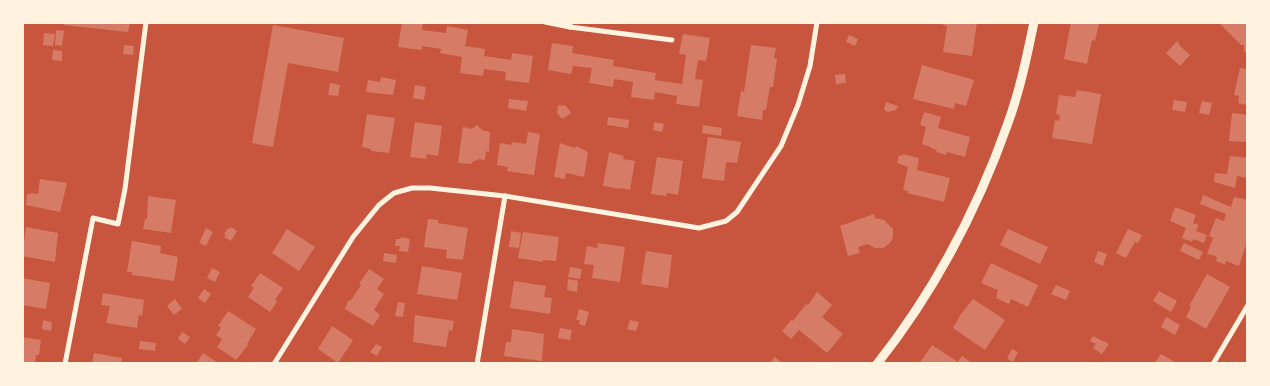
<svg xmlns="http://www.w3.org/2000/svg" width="1270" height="386" viewBox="0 0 1270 386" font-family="'Roboto Condensed',sans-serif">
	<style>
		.building { fill: #d67c66 }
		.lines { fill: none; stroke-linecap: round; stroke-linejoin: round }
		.minor { stroke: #fff3e0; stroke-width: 5 }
		.tertiary { stroke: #fff3e0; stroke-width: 9 }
	</style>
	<rect width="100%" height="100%" fill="#c8553d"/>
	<g class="building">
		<polygon points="64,22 130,22 128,32 64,25"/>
		<polygon points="402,22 423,23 422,30 446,33 447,26 468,30 465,46 485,49 484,56 511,60 512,53 533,56 529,83 505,80 506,72 484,69 483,76 460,73 462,57 440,53 441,49 422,46 422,50 398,47"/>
		<polygon points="933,22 977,22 972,56 943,52 947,26"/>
		<polygon points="1071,22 1099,24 1095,41 1092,40 1087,64 1064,59"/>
		<polygon points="1218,22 1248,22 1248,52 1244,52 1244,45 1241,45"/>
		<polygon points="273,25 344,38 338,72 288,63 273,147 252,143"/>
		<polygon points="56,30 64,31 62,46 55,45"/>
		<polygon points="44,33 55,34 53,46 43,45"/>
		<polygon points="683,34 710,38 706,61 698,60 695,79 703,80 699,107 676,104 677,96 655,92 654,100 631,97 633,82 614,79 613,87 589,83 592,68 573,66 571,74 548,70 552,43 573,46 572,53 614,60 613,66 656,73 655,80 682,84 686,55 679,54"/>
		<polygon points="849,35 858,39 855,46 846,42"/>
		<polygon points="1177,41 1180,44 1179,45 1190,55 1180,66 1166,53"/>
		<polygon points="124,45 134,46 133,55 123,54"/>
		<polygon points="751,45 776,48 774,58 777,59 773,87 770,87 766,110 763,110 762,120 737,116 741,91 744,92"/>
		<polygon points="53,50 62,51 62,61 52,60"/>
		<polygon points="922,65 974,80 966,106 955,103 954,109 913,99"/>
		<polygon points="1240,68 1248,69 1248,105 1238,103 1239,96 1234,95"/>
		<polygon points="845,74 846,83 836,84 835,75"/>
		<polygon points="381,77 396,80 393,95 366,92 368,80 380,82"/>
		<polygon points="330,83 340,85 338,96 328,95"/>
		<polygon points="415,85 426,87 424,100 413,98"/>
		<polygon points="1077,90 1101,94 1092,144 1052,138 1055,120 1059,121 1060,115 1056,114 1059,95 1075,97"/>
		<polygon points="509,99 528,101 526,111 508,108"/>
		<polygon points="1174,100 1187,102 1185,112 1172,110"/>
		<polygon points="1202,101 1212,103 1209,115 1199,113"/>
		<polygon points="886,102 898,106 896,110 888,112 884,110"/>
		<polygon points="558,105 566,106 571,113 562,119 557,113"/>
		<polygon points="924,112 941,117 938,128 970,137 965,157 947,152 946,155 936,152 937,150 931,148 931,147 922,144 926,127 920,125"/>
		<polygon points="1232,113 1248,115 1248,142 1229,141"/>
		<polygon points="367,114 395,118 389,153 371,151 371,149 362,147"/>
		<polygon points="608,117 629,120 628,128 607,125"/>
		<polygon points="415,122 442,126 438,156 427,154 426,159 410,157"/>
		<polygon points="654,122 664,124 662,132 653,130"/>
		<polygon points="477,125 482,130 490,132 489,152 486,151 485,160 479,159 472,162 472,164 458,163 463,127 472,129"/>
		<polygon points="703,125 722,128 721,136 702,133"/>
		<polygon points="528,132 540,134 534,175 507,171 508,167 497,165 500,143 511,145 512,142 526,144"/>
		<polygon points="708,137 741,142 737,163 726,162 724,181 702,178"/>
		<polygon points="560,143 575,148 576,146 588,152 584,177 566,173 565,179 554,177"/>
		<polygon points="609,152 624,156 623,159 635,161 630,190 621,188 621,189 603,186"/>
		<polygon points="903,154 919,158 917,170 950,178 944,202 907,193 908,191 903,190 908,167 897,163 899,155 902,156"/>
		<polygon points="1230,156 1248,158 1248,178 1237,176 1235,188 1214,182 1215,173 1227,174"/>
		<polygon points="657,157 683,161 678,195 667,193 666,196 651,194"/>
		<polygon points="40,179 67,183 60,212 26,205 27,195 31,193 38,194"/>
		<polygon points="1203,195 1231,207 1234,197 1248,200 1248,238 1239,266 1226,261 1225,265 1216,261 1217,258 1215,256 1207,254 1213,238 1209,236 1216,218 1224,221 1226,214 1200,204"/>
		<polygon points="148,196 176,200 171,233 143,229 145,219 147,219"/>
		<polygon points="1175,207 1196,215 1193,223 1199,225 1196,231 1207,235 1204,243 1193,239 1192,242 1182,238 1186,228 1170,221"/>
		<polygon points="874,214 875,218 884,220 893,229 893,238 890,243 883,248 875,248 867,244 858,247 860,253 848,256 840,226"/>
		<polygon points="428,219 438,220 438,223 468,228 463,260 446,258 447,250 424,247"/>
		<polygon points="26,227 58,233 55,262 22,256"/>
		<polygon points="231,227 237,231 231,241 224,237 226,235 224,234 228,228 229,229"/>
		<polygon points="206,228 213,232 206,246 199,243"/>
		<polygon points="287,229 315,247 299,271 272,253"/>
		<polygon points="1008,229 1048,247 1040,264 1000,245"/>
		<polygon points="1128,229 1142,235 1138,243 1135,242 1126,258 1116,253"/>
		<polygon points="511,231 521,233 519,248 509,247"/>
		<polygon points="523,232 559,237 556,261 543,260 543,262 518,258"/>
		<polygon points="401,237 410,239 408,252 399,251 400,246 395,246 396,239 400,239"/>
		<polygon points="132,241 161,246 160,253 178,257 174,281 132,275 132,272 127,272"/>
		<polygon points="598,243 625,247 620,282 592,278 594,265 584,264 587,246 597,248"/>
		<polygon points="1184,243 1203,252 1199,260 1180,251"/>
		<polygon points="646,251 672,255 668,288 641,284"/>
		<polygon points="1098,251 1107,254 1103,266 1094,262"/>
		<polygon points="384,253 397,255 396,263 383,261"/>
		<polygon points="991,263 1038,285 1028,307 1011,299 1009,304 996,298 998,290 981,283"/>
		<polygon points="422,266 462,273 457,300 417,294"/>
		<polygon points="570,267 582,269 580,279 568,277"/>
		<polygon points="212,268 220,272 215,282 207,278"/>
		<polygon points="369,269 384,279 377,289 384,294 374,310 380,315 373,326 345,309 348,301 351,300 361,285 359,284"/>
		<polygon points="260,273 283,288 275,300 277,302 270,312 248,297 254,288 251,286"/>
		<polygon points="1207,274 1230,287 1206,329 1186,317 1191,307 1189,306"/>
		<polygon points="22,278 50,283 46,309 22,305"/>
		<polygon points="568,279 578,281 577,292 567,290"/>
		<polygon points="514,281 546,286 544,297 552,298 550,314 510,308"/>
		<polygon points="1056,285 1070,291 1066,300 1051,294"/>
		<polygon points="204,289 211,294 205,303 198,298"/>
		<polygon points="1159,291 1177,301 1171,312 1153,301"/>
		<polygon points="817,292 832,305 822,317 843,334 827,353 799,330 791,339 782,331 791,320 793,321 806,304 808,305"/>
		<polygon points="103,293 144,300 142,316 139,315 137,328 106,323 110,306 101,305"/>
		<polygon points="175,299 182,309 174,315 167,306"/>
		<polygon points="973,299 1005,320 985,350 953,328 961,314"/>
		<polygon points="398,302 405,303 403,317 395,316"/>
		<polygon points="579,309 589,312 585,326 579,324 580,320 576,320"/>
		<polygon points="228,311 256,329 247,344 248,345 236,360 217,347 222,339 216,335 221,328 218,326"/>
		<polygon points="415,315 454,321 452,331 449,330 446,347 413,342"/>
		<polygon points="1166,317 1180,325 1175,335 1161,327"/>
		<polygon points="43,320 52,322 51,331 42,329"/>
		<polygon points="630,320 639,322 636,331 627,329"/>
		<polygon points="332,326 353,340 338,363 318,349"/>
		<polygon points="560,328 572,330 570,340 558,338"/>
		<polygon points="512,329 544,334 542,361 504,356 506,342 511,342"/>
		<polygon points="182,332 190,337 185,344 178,339"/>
		<polygon points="1093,336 1109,344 1102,354 1093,348 1096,344 1090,341"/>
		<polygon points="22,337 41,340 39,355 36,355 35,364 22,364"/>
		<polygon points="140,341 156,343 155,351 139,349"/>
		<polygon points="376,344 382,347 377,356 370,352"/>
		<polygon points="932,345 958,362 962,356 973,364 919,364"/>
		<polygon points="1012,349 1018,352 1013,362 1007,358"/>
		<polygon points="94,353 122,358 121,364 92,364"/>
		<polygon points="203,353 220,364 196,364"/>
		<polygon points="1161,354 1178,364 1154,364"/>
		<polygon points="775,357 783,364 769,364"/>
	</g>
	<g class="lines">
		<g class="minor">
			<polyline points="545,22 570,27 570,22"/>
			<polyline points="570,27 672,40"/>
			<polyline points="65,364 93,218 118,224 125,189 146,22"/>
			<polyline points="274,364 353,237 379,205 394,193 412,188 430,188 505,196 699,228 726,221 737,212 781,146 798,105 810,66 817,22"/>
			<polyline points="477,364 505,196"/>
			<polyline points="1213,364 1248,305"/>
		</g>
		<path class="tertiary" d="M877,364C934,292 978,208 1008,123C1020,90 1027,56 1034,22"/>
	</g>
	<rect width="1270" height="386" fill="none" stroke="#fff3e0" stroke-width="48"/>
</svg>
